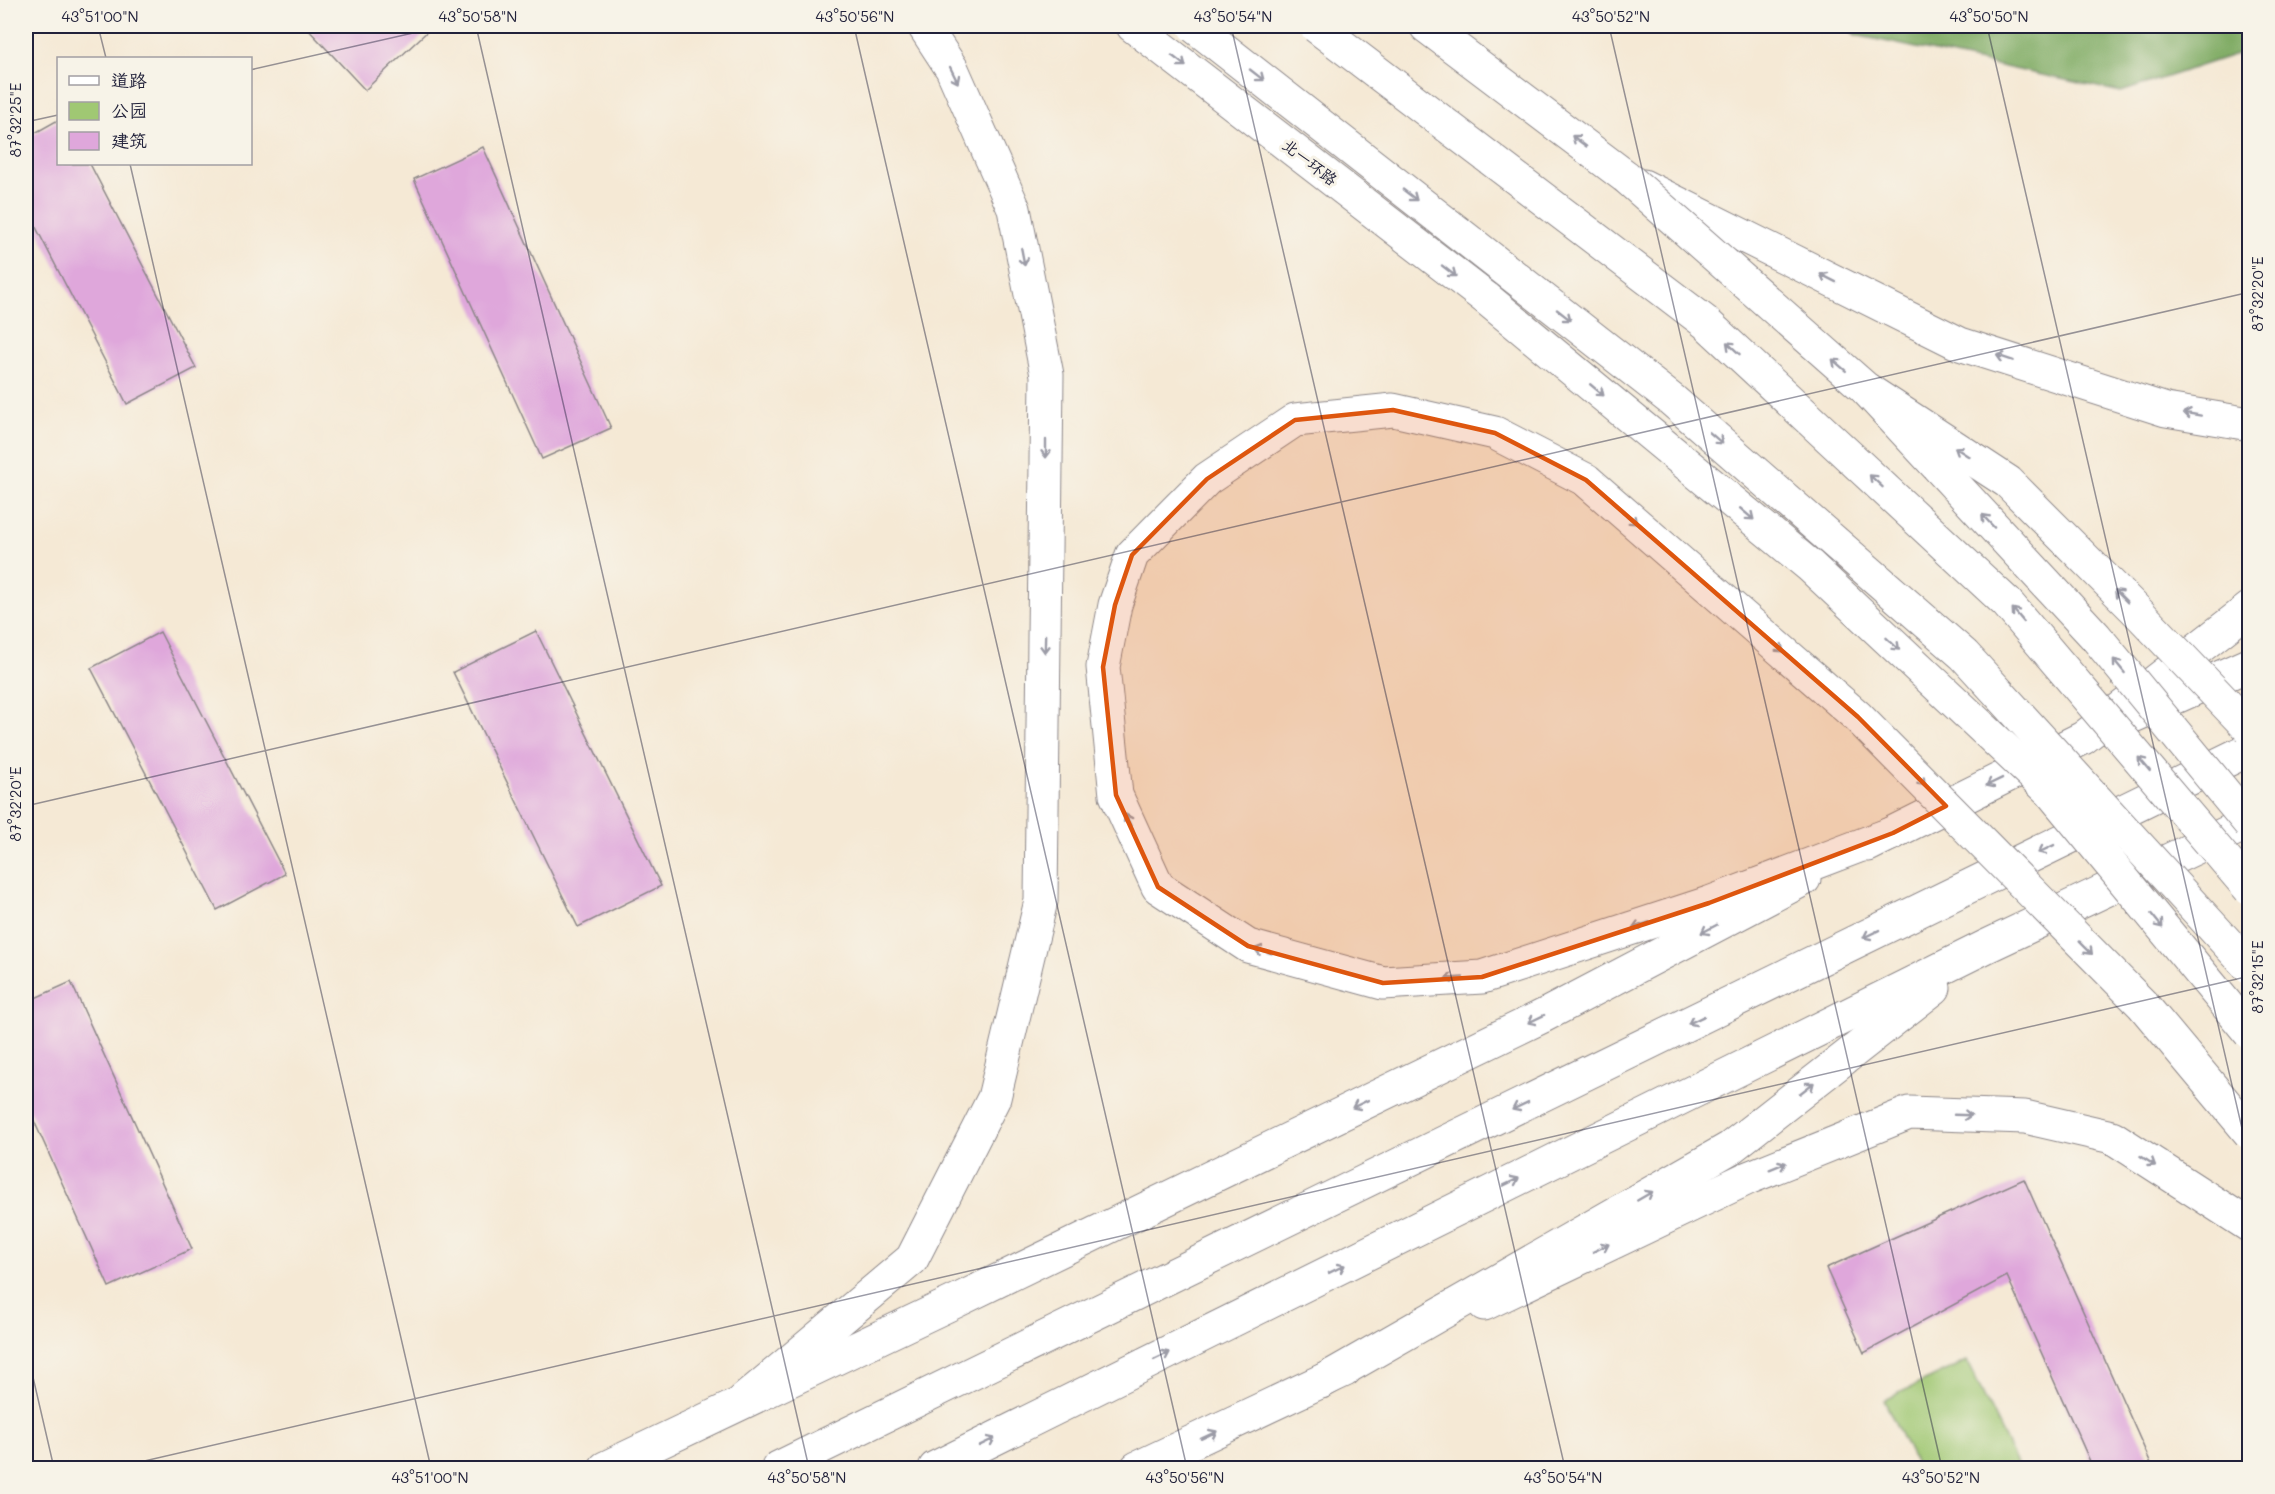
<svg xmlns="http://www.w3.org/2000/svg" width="2275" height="1494" viewBox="0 0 2275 1494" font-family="Mali,'LXGW WenKai TC',sans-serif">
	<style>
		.green { fill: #a0c873; stroke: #617557; stroke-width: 1.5 }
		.forest { fill: #80ac65; stroke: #516750; stroke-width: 1.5 }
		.building { fill: #dfa7db }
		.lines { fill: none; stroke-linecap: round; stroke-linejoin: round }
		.secondary-casing { stroke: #8c8688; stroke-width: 35 }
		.primary-casing { stroke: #8c8688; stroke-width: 35 }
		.trunk-casing { stroke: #8c8688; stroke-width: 35 }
		.secondary { stroke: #fff; stroke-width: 33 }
		.primary { stroke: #fff; stroke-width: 33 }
		.trunk { stroke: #fff; stroke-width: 33 }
		.primary-bridge-casing { stroke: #8c8688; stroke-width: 35; stroke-linecap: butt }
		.trunk-bridge-casing { stroke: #8c8688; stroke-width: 35; stroke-linecap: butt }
		.primary-bridge { stroke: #fff; stroke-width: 33 }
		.trunk-bridge { stroke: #fff; stroke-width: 33 }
		.oneway { stroke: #9c9ca7 }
		.marked { fill: #de560e; fill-opacity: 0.2; stroke: #de560e; stroke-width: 4.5; stroke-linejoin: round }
		.ticks { fill: none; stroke: #22223b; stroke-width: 1.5; stroke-opacity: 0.45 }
		.labels { text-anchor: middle; stroke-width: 6; stroke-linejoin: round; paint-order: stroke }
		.street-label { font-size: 16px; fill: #22223b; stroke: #f7f3e8 }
		.neatline { fill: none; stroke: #22223b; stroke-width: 2 }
		.ticks-label { font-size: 15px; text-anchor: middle; fill: #22223b }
	</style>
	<rect width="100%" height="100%" fill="#f7f3e8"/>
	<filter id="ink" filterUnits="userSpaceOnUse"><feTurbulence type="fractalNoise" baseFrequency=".0167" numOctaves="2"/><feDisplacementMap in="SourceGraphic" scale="12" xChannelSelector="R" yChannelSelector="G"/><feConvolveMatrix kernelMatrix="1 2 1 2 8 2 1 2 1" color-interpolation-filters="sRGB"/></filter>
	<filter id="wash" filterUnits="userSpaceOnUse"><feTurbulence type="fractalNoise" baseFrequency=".008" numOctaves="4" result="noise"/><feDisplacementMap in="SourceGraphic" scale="24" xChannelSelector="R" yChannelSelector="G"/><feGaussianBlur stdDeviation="1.35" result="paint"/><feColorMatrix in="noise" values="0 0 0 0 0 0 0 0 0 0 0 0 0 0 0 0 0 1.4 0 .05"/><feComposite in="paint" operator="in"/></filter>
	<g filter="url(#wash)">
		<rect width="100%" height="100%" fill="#f5e9d5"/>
		<polygon class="green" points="1967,1361 2019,1468 1917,1468 1884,1400"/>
		<polygon class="forest" points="1842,26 2249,26 2249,50 2121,92 1856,35"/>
		<g id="blocks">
			<g class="building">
				<polygon points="305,26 430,26 432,27 365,90"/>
				<polygon points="58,120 58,164 90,164 196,368 127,404 26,208 26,138"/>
				<polygon points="483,147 611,428 542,459 414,179"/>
				<polygon points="536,631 661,886 578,927 453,672"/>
				<polygon points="160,632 285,874 217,910 91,668"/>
				<polygon points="71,982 192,1249 109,1287 26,1103 26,1002"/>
				<polygon points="2024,1179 2153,1468 2093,1468 2007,1276 1864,1353 1826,1268"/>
			</g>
		</g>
	</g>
	<g filter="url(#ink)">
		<use href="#blocks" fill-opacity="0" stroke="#8c8688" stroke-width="1.5"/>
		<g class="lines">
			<defs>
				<g id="secondary">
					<polyline points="2131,717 2250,664"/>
					<polyline points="1868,845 2083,738 2250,608"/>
					<polyline points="1484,1304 1748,1178 1909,1113 2025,1117 2112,1137 2250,1226"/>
					<polyline points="605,1468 954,1302 1543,1016 1804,879"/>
					<polyline points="1137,1468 1345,1370"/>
				</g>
				<g id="primary">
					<polyline points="1133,26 1487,299"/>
					<polyline points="1426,26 1626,177"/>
					<polyline points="1586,480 1495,433 1393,410 1295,420 1207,479 1132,555 1115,605 1103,667 1116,795 1158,887 1248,946 1383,983 1482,977 1709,903 1893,833"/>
					<polyline points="744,1400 912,1259 994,1098 1041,901 1047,375 1014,209 952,69 924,26"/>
				</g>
				<g id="trunk">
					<polyline points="1643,186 1960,344 2166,410 2250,424"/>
					<polyline points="1321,1382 1730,1148 1934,988"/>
					<polyline points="778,1468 2250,749"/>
					<polyline points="935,1468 1987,946 2250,822"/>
				</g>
			</defs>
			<use href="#secondary" class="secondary-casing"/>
			<use href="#primary" class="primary-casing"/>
			<use href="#trunk" class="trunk-casing"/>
			<use href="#secondary" class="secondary"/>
			<use href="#primary" class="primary"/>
			<use href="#trunk" class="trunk"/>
			<defs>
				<g id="primary-bridge">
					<polyline points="1626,177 1866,389 2096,637 2250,824"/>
					<polyline points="1487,299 1810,566 2051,792 2250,1033"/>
					<polyline points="1586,480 1858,717 2143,1005 2250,1133"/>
				</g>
				<g id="trunk-bridge">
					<polyline points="1194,26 1672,400 1964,655 2250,968"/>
					<polyline points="1316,26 1705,322 2007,603 2250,889"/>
					<polyline points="1866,389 2008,482 2135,609 2250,729"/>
				</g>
			</defs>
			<use href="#primary-bridge" class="primary-bridge-casing"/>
			<use href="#trunk-bridge" class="trunk-bridge-casing"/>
			<use href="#primary-bridge" class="primary-bridge"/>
			<use href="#trunk-bridge" class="trunk-bridge"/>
		</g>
		<defs><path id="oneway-shaft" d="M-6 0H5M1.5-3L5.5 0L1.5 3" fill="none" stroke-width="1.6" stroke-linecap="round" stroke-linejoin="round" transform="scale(1.5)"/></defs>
		<g class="oneway">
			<use href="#oneway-shaft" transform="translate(1179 61) rotate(38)"/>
			<use href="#oneway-shaft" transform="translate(954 75) rotate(64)"/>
			<use href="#oneway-shaft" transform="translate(1257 75) rotate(38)"/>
			<use href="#oneway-shaft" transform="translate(1579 141) rotate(-143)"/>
			<use href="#oneway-shaft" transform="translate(1410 195) rotate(38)"/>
			<use href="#oneway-shaft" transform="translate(1023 257) rotate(79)"/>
			<use href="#oneway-shaft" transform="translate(1449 271) rotate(38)"/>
			<use href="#oneway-shaft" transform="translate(1828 278) rotate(-153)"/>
			<use href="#oneway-shaft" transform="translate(1564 315) rotate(38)"/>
			<use href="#oneway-shaft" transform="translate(1733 348) rotate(-137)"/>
			<use href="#oneway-shaft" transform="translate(2005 358) rotate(-162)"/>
			<use href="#oneway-shaft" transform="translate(1839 365) rotate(-139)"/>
			<use href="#oneway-shaft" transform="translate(1597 390) rotate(40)"/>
			<use href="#oneway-shaft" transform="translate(2192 414) rotate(-170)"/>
			<use href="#oneway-shaft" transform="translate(1716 438) rotate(41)"/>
			<use href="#oneway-shaft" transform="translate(1046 449) rotate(90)"/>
			<use href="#oneway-shaft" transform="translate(1962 452) rotate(-147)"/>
			<use href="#oneway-shaft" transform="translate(1876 481) rotate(-137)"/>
			<use href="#oneway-shaft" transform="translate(1747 514) rotate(40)"/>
			<use href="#oneway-shaft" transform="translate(1630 518) rotate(41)"/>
			<use href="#oneway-shaft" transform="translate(1988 521) rotate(-133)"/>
			<use href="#oneway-shaft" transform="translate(2121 596) rotate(-135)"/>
			<use href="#oneway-shaft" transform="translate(2018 615) rotate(-130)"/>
			<use href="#oneway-shaft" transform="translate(1045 644) rotate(91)"/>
			<use href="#oneway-shaft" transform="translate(1893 644) rotate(43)"/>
			<use href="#oneway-shaft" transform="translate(1777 646) rotate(41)"/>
			<use href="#oneway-shaft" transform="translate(2119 666) rotate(-129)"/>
			<use href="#oneway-shaft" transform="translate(2144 764) rotate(-130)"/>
			<use href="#oneway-shaft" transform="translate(1919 779) rotate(45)"/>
			<use href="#oneway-shaft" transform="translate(1994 782) rotate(154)"/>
			<use href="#oneway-shaft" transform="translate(1129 822) rotate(-114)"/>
			<use href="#oneway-shaft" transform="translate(2046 849) rotate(154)"/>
			<use href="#oneway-shaft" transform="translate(2157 921) rotate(51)"/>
			<use href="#oneway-shaft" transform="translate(1641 925) rotate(162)"/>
			<use href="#oneway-shaft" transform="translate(1709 929) rotate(152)"/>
			<use href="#oneway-shaft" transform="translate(1871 934) rotate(154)"/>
			<use href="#oneway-shaft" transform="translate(2086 948) rotate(45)"/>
			<use href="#oneway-shaft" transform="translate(1263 951) rotate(-165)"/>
			<use href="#oneway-shaft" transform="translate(1454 978) rotate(176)"/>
			<use href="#oneway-shaft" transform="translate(1536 1019) rotate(154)"/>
			<use href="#oneway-shaft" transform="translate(1696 1020) rotate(154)"/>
			<use href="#oneway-shaft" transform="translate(1807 1088) rotate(-38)"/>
			<use href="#oneway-shaft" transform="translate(1360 1104) rotate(154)"/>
			<use href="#oneway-shaft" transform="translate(1520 1106) rotate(154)"/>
			<use href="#oneway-shaft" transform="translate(1963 1115) rotate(2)"/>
			<use href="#oneway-shaft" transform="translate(2148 1161) rotate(33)"/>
			<use href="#oneway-shaft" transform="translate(1778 1166) rotate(-22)"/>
			<use href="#oneway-shaft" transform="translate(1511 1182) rotate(-26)"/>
			<use href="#oneway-shaft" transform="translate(1645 1196) rotate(-30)"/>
			<use href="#oneway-shaft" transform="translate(1601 1248) rotate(-26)"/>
			<use href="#oneway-shaft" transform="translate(1337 1269) rotate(-26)"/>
			<use href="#oneway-shaft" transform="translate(1162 1356) rotate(-26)"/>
			<use href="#oneway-shaft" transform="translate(1209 1435) rotate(-25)"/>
			<use href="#oneway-shaft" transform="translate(987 1442) rotate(-26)"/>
		</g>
	</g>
	<path class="marked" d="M1393,410L1495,433L1586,480L1858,717L1946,806L1893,833L1709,903L1482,977L1383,983L1248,946L1158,887L1116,795L1103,667L1115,605L1132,555L1207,479L1295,420Z"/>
	<path class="ticks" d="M98,26L106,58M476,26L809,1468M854,26L1187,1468M1231,26L1565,1468M1609,26L1942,1468M1987,26L2250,1163M250,70L444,26M26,122L58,115M130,164L431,1468M26,806L2250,292M26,1347L54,1468M114,1468L2250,976"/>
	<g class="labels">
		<g class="street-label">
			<text transform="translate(1310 162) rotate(38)" y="6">北一环路</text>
		</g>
	</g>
	<rect width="2275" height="1494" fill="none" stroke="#f7f3e8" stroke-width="66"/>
	<rect x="57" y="57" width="195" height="108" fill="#f7f3e8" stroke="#a29fa3" stroke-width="1.5"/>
	<rect x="69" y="76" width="30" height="9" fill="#ffffff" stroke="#a29fa3" stroke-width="1.5"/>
	<text x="111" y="87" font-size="18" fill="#22223b">道路</text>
	<rect x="69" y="102" width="30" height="18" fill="#a0c873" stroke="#a29fa3" stroke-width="1.5"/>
	<text x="111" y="117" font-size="18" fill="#22223b">公园</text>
	<rect x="69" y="132" width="30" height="18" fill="#dfa7db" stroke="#a29fa3" stroke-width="1.5"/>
	<text x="111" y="147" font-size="18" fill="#22223b">建筑</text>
	<rect x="33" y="33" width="2209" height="1428" class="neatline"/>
	<g class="ticks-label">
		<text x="100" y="22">43°51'00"N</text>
		<text x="478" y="22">43°50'58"N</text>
		<text x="855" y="22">43°50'56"N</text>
		<text x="1233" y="22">43°50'54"N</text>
		<text x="1611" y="22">43°50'52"N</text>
		<text x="1989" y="22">43°50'50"N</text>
		<text transform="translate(16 120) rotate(-90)" y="5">87°32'25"E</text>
		<text transform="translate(2258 294) rotate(-90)" y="5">87°32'20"E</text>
		<text transform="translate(16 804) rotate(-90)" y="5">87°32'20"E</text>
		<text transform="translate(2258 977) rotate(-90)" y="5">87°32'15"E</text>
		<text x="430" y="1483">43°51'00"N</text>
		<text x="807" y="1483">43°50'58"N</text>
		<text x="1185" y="1483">43°50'56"N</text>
		<text x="1563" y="1483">43°50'54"N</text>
		<text x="1941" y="1483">43°50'52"N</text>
	</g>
</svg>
